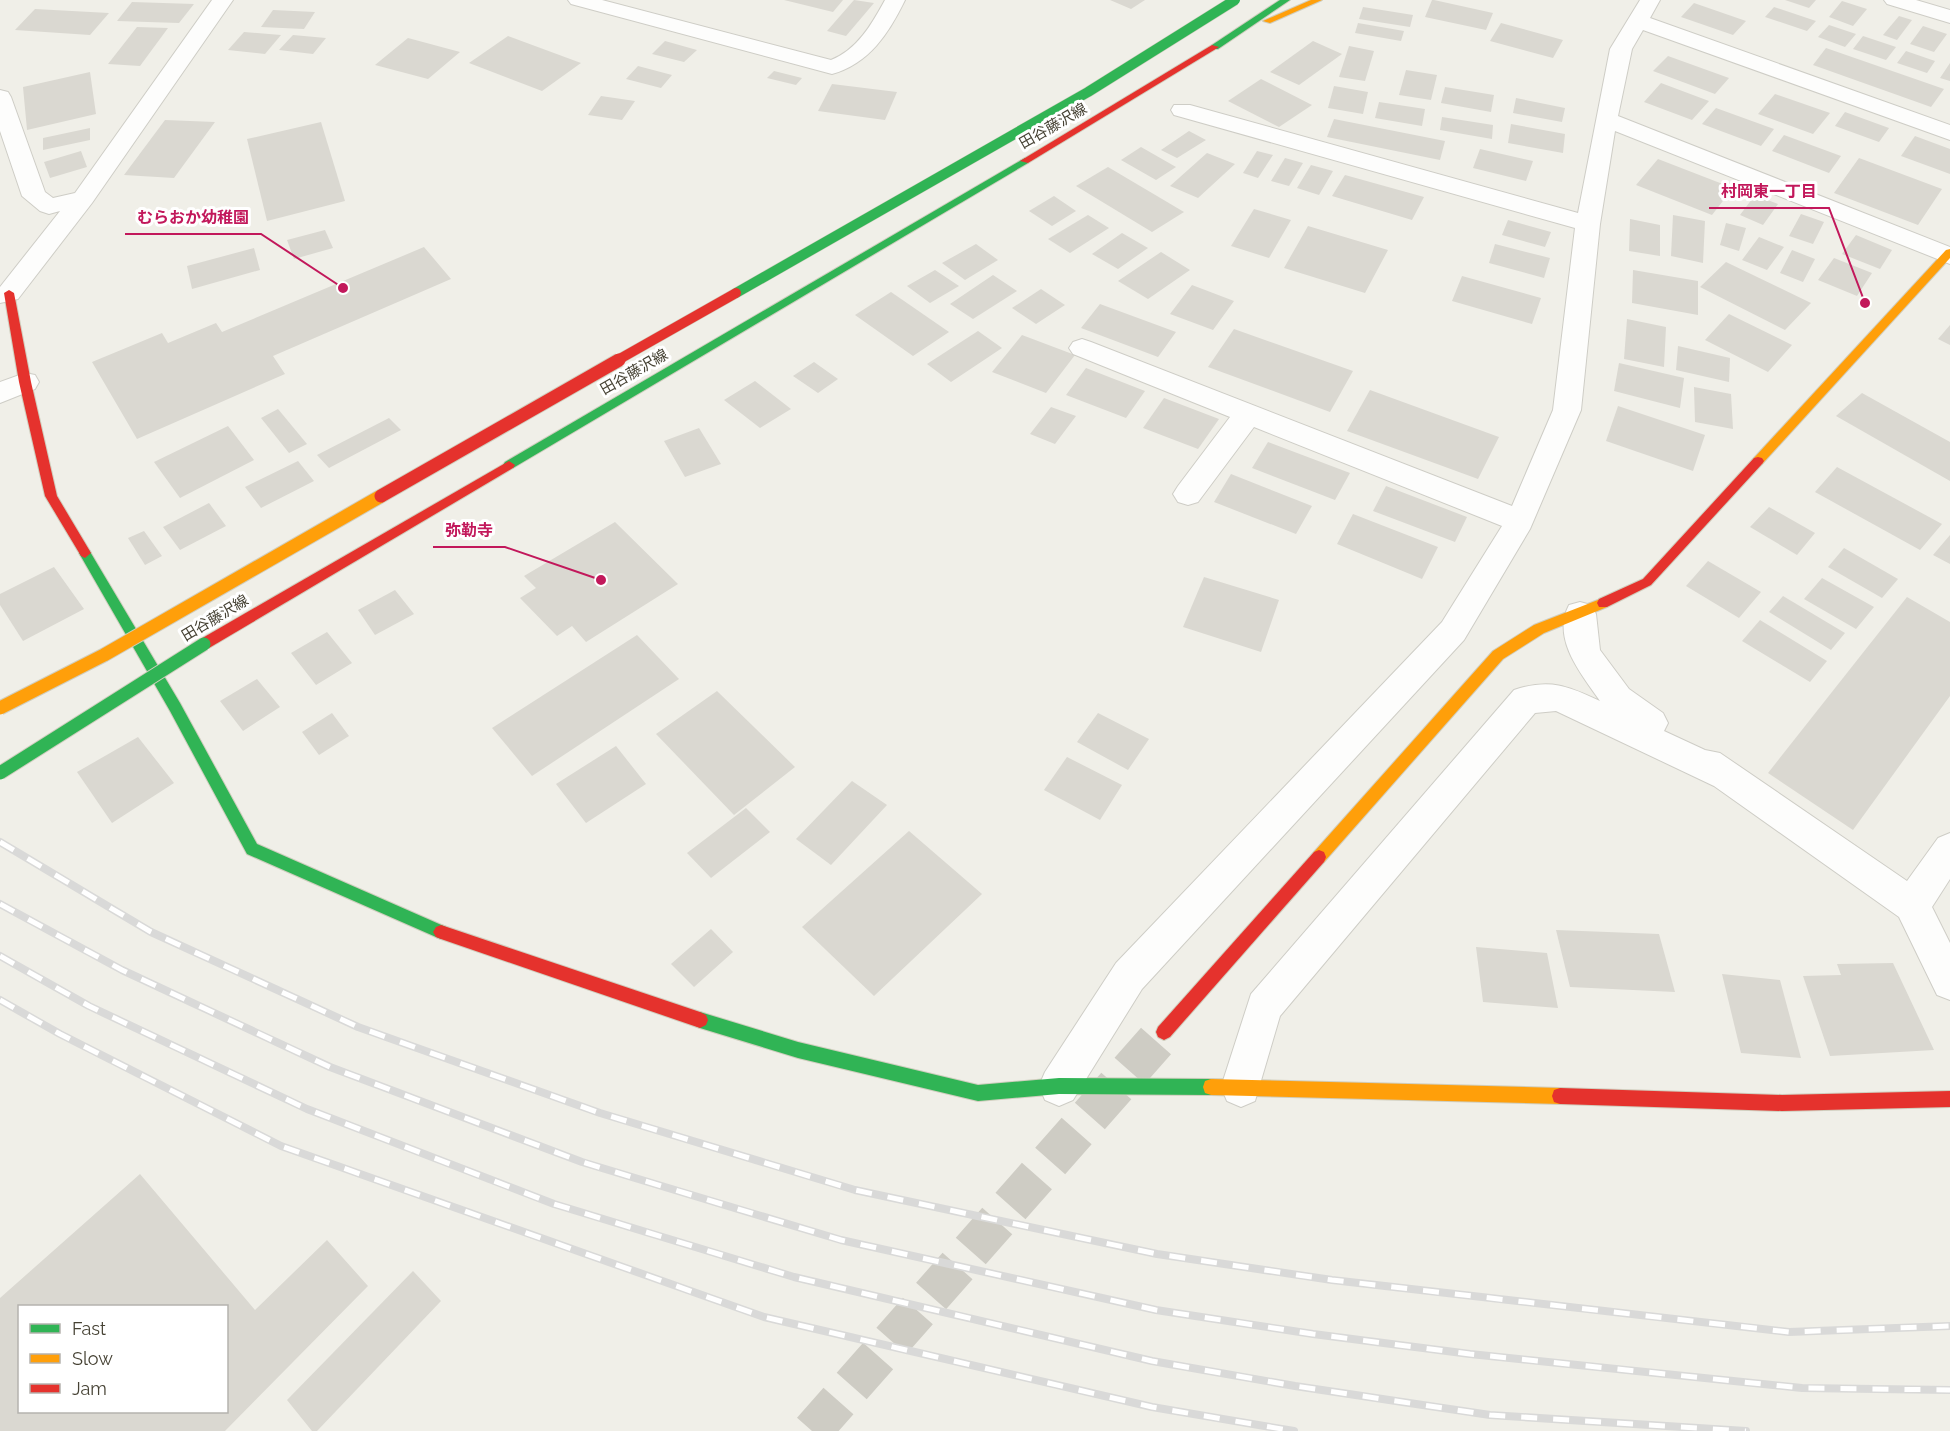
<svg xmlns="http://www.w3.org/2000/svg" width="1950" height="1431" viewBox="0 0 1950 1431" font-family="Raleway,'Noto Sans JP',sans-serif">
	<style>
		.building { fill: #dad8d1; fill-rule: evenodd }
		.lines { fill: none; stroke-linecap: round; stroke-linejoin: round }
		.secondary-tunnel { stroke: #ceccc4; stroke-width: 40; stroke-dasharray: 40 20; stroke-linecap: butt }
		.street-casing { stroke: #cecdc6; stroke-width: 2 }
		.fast-casing { stroke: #d0cebe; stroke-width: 2 }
		.slow-casing { stroke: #d0cebe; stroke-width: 2 }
		.jam-casing { stroke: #d0cebe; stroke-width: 2 }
		.street { fill: #fdfdfc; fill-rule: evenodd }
		.fast { fill: #30b455; fill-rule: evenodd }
		.slow { fill: #ff9f0a; fill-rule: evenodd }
		.jam { fill: #e5322d; fill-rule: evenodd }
		.rail-casing { stroke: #d9d9d8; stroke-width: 8 }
		.rail { stroke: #fff; stroke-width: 5; stroke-dasharray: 16; stroke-linecap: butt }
		.fast-bridge-far1-casing { stroke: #d0cebe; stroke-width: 11; stroke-linecap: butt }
		.fast-bridge-casing { stroke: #d0cebe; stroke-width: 15; stroke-linecap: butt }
		.slow-bridge-casing { stroke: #d0cebe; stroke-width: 15; stroke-linecap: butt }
		.jam-bridge-far1-casing { stroke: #d0cebe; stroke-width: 11; stroke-linecap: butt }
		.jam-bridge-casing { stroke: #d0cebe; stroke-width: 15; stroke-linecap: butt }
		.fast-bridge-far1 { stroke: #30b455; stroke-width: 10 }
		.fast-bridge { stroke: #30b455; stroke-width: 13 }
		.slow-bridge { stroke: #ff9f0a; stroke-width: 13 }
		.jam-bridge-far1 { stroke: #e5322d; stroke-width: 10 }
		.jam-bridge { stroke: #e5322d; stroke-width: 13 }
		.labels { text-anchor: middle; stroke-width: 6; stroke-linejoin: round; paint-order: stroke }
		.street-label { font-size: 15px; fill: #464234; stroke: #fff }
		.leader { fill: none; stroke: #c2185b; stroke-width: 2 }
		.callout-dot { fill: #c2185b; stroke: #fff; stroke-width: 2 }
		.callout-label { font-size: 16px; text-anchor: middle; font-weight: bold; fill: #c2185b; stroke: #fff; stroke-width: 6; stroke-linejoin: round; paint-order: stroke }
	</style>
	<rect width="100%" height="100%" fill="#f0efe8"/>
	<g class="building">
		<polygon points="784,0 843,0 833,12"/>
		<polygon points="854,0 874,3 846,36 827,31"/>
		<polygon points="1110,0 1145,0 1131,9"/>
		<polygon points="1432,0 1434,0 1493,13 1486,30 1425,17"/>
		<polygon points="1785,0 1816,0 1809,8"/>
		<polygon points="1842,1 1867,9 1853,26 1829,17"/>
		<polygon points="132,2 194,4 179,23 117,21"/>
		<polygon points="1694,3 1746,21 1733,35 1681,17"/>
		<polygon points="1363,7 1413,15 1410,27 1359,19"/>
		<polygon points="1774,7 1816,21 1807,31 1765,17"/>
		<polygon points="35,9 109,13 90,35 15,30"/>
		<polygon points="273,10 315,12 304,29 261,27"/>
		<polygon points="1899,16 1912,20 1897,40 1883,35"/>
		<polygon points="1358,23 1404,31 1401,41 1355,33"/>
		<polygon points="1501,23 1563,40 1553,58 1490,41"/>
		<polygon points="1829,25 1856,34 1845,47 1818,37"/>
		<polygon points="1923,26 1947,34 1934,52 1910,44"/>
		<polygon points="137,27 168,28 140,66 108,64"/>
		<polygon points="244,32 281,35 265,54 228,50"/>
		<polygon points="293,35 326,38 313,54 279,50"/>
		<polygon points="508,36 581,63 542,91 469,63"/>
		<polygon points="1863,36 1896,47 1886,60 1853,49"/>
		<polygon points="408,38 460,52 428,79 375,65"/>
		<polygon points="665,41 697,50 684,62 652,54"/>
		<polygon points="1313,41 1342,54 1299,85 1270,72"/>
		<polygon points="1349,46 1374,51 1365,81 1339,77"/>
		<polygon points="1826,48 1944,89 1931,107 1813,65"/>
		<polygon points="1906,51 1935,61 1927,73 1897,63"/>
		<polygon points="1668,56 1729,78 1715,94 1653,71"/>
		<polygon points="1950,63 1950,81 1940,78"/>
		<polygon points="638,66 672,75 661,88 626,79"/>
		<polygon points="1406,70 1437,75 1431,100 1399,95"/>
		<polygon points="774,71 802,78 796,85 767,78"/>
		<polygon points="90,72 96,114 27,130 23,87"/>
		<polygon points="1261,79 1312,105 1279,127 1228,101"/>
		<polygon points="1661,83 1709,101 1692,120 1644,102"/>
		<polygon points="832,84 897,92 885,120 818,111"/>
		<polygon points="1334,86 1368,92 1363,114 1328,108"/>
		<polygon points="1445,87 1494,95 1491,112 1441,103"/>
		<polygon points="1775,94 1830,113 1813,134 1758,114"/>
		<polygon points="601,96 635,101 622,120 588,115"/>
		<polygon points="1516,98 1565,108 1562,122 1513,113"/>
		<polygon points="1379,102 1425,109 1422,126 1375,118"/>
		<polygon points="1716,108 1774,129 1761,146 1702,124"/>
		<polygon points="1845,112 1889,128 1879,142 1835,126"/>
		<polygon points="1442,117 1493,125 1492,139 1440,130"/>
		<polygon points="1334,119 1445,141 1440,160 1327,137"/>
		<polygon points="165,120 215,122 174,178 124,175"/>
		<polygon points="321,122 345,201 267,221 247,139"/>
		<polygon points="1511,124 1565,134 1563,153 1508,143"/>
		<polygon points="90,128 90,140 43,150 43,138"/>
		<polygon points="1189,131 1206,140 1177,158 1161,150"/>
		<polygon points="1784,135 1841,156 1829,173 1772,151"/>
		<polygon points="1915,136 1950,149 1950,174 1901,156"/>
		<polygon points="1141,147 1176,167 1156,180 1121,160"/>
		<polygon points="1480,149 1533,161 1526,181 1473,168"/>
		<polygon points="81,151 87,167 50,178 44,162"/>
		<polygon points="1257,151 1273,155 1258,178 1243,173"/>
		<polygon points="1207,153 1235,164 1198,198 1170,186"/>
		<polygon points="1285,158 1303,163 1289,186 1271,181"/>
		<polygon points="1859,158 1942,189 1918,225 1834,193"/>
		<polygon points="1658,159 1733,188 1712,215 1636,185"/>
		<polygon points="1311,165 1333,171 1319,195 1297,188"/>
		<polygon points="1108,167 1184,212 1152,232 1076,186"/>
		<polygon points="1345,175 1424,197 1412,220 1332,196"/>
		<polygon points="1755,195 1778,204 1763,225 1740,215"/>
		<polygon points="1054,196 1076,211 1052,226 1029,211"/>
		<polygon points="1254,209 1291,220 1269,258 1231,246"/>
		<polygon points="1801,214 1824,222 1813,244 1789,236"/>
		<polygon points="1088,215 1109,228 1070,253 1048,239"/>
		<polygon points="1673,215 1705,221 1703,263 1671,256"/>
		<polygon points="1630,219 1660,225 1660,256 1629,251"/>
		<polygon points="1508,220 1551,232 1545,247 1502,235"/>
		<polygon points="1726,223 1746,228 1739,251 1720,245"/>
		<polygon points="1308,226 1388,250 1365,293 1284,268"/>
		<polygon points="325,230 333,248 294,259 287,240"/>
		<polygon points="1122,233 1148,248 1118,269 1092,254"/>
		<polygon points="1856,235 1892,250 1880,269 1842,254"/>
		<polygon points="1759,237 1784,247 1767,270 1742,260"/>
		<polygon points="976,244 998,260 965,280 942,263"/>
		<polygon points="1495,244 1550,258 1544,278 1489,263"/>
		<polygon points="424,247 451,279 273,356 285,374 137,439 92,362 162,333 168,343 216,323 222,332"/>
		<polygon points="254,248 260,270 192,289 187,266"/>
		<polygon points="1792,250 1815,259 1803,282 1780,273"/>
		<polygon points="1161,252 1190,270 1148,299 1118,281"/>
		<polygon points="1834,258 1872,273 1857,296 1818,280"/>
		<polygon points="1726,262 1811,303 1785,330 1700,287"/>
		<polygon points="935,270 959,286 930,303 907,286"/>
		<polygon points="1633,270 1698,281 1698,315 1632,303"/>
		<polygon points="993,275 1017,291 973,319 950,304"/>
		<polygon points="1462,276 1541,298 1532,324 1452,301"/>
		<polygon points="1192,285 1234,301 1213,330 1170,314"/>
		<polygon points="1041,289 1065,305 1036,324 1012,308"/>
		<polygon points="891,292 949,332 913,356 855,315"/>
		<polygon points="1100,304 1176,332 1158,357 1081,328"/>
		<polygon points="1729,314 1792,345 1768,372 1705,340"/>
		<polygon points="1627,319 1666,327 1664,367 1624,359"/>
		<polygon points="1950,325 1950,345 1938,339"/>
		<polygon points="1234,329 1353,371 1330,412 1208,367"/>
		<polygon points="978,331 1002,348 951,382 927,364"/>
		<polygon points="1022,335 1075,355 1046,393 992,372"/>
		<polygon points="1678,346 1730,358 1729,382 1676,370"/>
		<polygon points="814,362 838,379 818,393 793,376"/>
		<polygon points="1619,363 1684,378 1680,408 1614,391"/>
		<polygon points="1086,368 1145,391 1126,418 1066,395"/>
		<polygon points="755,381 791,409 760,428 724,400"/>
		<polygon points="1694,387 1731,394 1733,429 1695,422"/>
		<polygon points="1370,390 1499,437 1478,479 1347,431"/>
		<polygon points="1862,393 1950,442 1950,481 1836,416"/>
		<polygon points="1164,398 1219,419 1198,449 1143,428"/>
		<polygon points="1618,406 1705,435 1693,471 1606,441"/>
		<polygon points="1051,407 1076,416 1055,444 1030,434"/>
		<polygon points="278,409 307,444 289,453 261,418"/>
		<polygon points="389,418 401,430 329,468 317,455"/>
		<polygon points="228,426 254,460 180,498 154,462"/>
		<polygon points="699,428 721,464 685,477 664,441"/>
		<polygon points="1268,442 1350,473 1335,500 1252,468"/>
		<polygon points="298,461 314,481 261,508 245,487"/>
		<polygon points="1837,467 1942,524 1920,550 1815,492"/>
		<polygon points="1231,474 1312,506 1296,534 1214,502"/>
		<polygon points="1386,486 1467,517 1455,542 1373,511"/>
		<polygon points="209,503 226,526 180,550 163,527"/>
		<polygon points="1769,507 1815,533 1797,555 1750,527"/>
		<polygon points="1353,514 1438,547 1422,579 1337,544"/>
		<polygon points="615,522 678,584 586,642 572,626 557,636 520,598 536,588 524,576"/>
		<polygon points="144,531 162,556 145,565 128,538"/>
		<polygon points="1950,535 1950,564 1933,555"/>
		<polygon points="1844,548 1898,579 1882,598 1828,567"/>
		<polygon points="1708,561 1761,592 1739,618 1686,586"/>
		<polygon points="54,567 84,609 23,641 0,605 0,594"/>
		<polygon points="1204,577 1279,600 1261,652 1183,627"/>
		<polygon points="1822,578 1874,607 1856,629 1804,599"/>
		<polygon points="395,590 414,614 375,635 358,610"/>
		<polygon points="1783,596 1845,633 1831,650 1769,612"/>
		<polygon points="1907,597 1950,622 1950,696 1853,830 1768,773"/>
		<polygon points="1760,620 1827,661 1810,682 1742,641"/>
		<polygon points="327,632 352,663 316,685 291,653"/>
		<polygon points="637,635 679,679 532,776 492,728"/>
		<polygon points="257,679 280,707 243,731 220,701"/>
		<polygon points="717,691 795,767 734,815 656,734"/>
		<polygon points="332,713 349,736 319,755 302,732"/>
		<polygon points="1098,713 1149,739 1128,770 1077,742"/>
		<polygon points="138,737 174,783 112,823 77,772"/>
		<polygon points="616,746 646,784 586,823 556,784"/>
		<polygon points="1067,757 1122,785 1100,820 1044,790"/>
		<polygon points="852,781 887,805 831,865 796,839"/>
		<polygon points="746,808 770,832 711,878 687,853"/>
		<polygon points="909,831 982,894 874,996 802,927"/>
		<polygon points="711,929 733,952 694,987 671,964"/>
		<polygon points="1556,930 1659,934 1675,992 1570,987"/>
		<polygon points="1476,947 1547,953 1558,1008 1483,1002"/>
		<polygon points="1893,963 1934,1050 1830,1056 1803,976 1841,975 1837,964"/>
		<polygon points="1722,974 1780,980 1801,1058 1741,1053"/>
		<path d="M140,1174L255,1310L327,1240L368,1286L225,1431H0V1298ZM20,1306H226V1412H20Z"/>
		<polygon points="413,1271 441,1301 317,1431 312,1431 287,1400"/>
	</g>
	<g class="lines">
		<polyline class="secondary-tunnel" points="812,1431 1164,1032"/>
		<defs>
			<g id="street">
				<polygon points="212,0 233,0 92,203 18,299 0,303 0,287 60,211 49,214 40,211 22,196 0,131 0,90 8,92 11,97 45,192 53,198 75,193"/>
				<path d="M568,0H602L831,60C857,50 872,24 885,0H905C889,33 869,64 832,74L571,4Z"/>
				<polygon points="1640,0 1660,0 1650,18 1950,125 1950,140 1643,30 1632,49 1618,116 1950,247 1950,264 1615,131 1600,224 1581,410 1530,529 1464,640 1142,989 1073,1100 1059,1106 1045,1100 1039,1086 1045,1072 1116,963 1442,622 1502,526 1254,427 1198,502 1188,505 1178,502 1173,494 1178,486 1230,417 1073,354 1069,348 1073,342 1082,339 1091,342 1512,506 1553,410 1575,228 1174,115 1171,110 1174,105 1190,105 1578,213 1610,49"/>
				<polygon points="1884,0 1916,0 1950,10 1950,23 1887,4"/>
				<polygon points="25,373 35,375 39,382 35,389 0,403 0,382"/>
				<path d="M1580,602L1591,605L1596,614L1600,650L1629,689L1663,713L1668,723L1664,731L1705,750L1720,753L1907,881L1938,838L1950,833V879L1932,907L1950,943V1000L1937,995L1899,917L1714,786L1556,711L1535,713L1280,1016L1255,1101L1241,1107L1227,1101L1221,1087L1251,994L1514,690C1550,678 1568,686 1600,701C1582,675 1551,639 1569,605Z"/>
			</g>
			<g id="fast">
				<polygon points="1280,0 1290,0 1218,49 1212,49 1212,45"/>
				<polygon points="1025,158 1028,159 1028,163 513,468 505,468 503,465 505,462"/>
				<polygon points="85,548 89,550 180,703 257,844 446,927 449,932 446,937 441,939 436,937 247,854 170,711 79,553"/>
				<polygon points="700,1012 798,1042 978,1085 1059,1078 1211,1079 1217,1081 1219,1087 1217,1093 1211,1095 1059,1094 978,1101 798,1058 700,1028 694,1025 692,1020 694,1015"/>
			</g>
			<g id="slow">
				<polygon points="1311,0 1322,0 1270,23 1263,21"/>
				<polygon points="1950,249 1950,258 1762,464 1754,464 1752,461 1754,458 1946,250"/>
				<polygon points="1603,598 1609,603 1607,607 1544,633 1503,659 1324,862 1319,864 1314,862 1312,857 1314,852 1493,651 1534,625"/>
				<polygon points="1211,1079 1560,1088 1566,1090 1568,1096 1566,1102 1560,1104 1211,1095 1205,1093 1203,1087 1205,1081"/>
			</g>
			<g id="jam">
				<polygon points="1212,45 1219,47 1028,163 1020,161"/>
				<polygon points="9,290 14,293 31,382 57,496 91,553 85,558 81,556 45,496 19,382 4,293"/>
				<polygon points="1758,457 1762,458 1764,461 1762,464 1651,585 1607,607 1599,607 1597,603 1599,599 1643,579 1754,458"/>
				<polygon points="509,461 515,465 513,468 209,648 199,648 197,644 199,640"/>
				<polygon points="1319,850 1324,852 1326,857 1324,862 1170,1037 1164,1040 1158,1037 1156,1032 1158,1027 1314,852"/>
				<polygon points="441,925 700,1012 706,1015 708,1020 706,1025 700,1028 441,939 436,937 433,932 436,927"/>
				<polygon points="1560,1088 1782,1095 1950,1091 1950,1107 1782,1111 1560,1104 1554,1102 1552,1096 1554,1090"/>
			</g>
		</defs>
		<use href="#street" class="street-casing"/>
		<use href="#fast" class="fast-casing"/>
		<use href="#slow" class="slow-casing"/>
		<use href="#jam" class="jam-casing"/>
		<use href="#street" class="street"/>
		<use href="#fast" class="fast"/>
		<use href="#slow" class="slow"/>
		<use href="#jam" class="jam"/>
		<defs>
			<g id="rail">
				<polyline points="0,842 151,932 358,1027 600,1113 855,1190 1157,1254 1332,1280 1789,1332 1950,1326"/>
				<polyline points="0,904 122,970 330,1067 582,1162 841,1240 1156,1310 1313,1334 1470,1354 1802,1388 1950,1390"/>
				<polyline points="0,956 89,1006 307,1109 554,1204 794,1277 1152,1361 1295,1386 1490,1415 1746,1431"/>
				<polyline points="0,1000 60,1034 281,1146 764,1317 1152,1407 1294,1431"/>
			</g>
		</defs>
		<use href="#rail" class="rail-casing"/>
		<use href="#rail" class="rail"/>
		<defs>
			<polyline id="fast-bridge-far1" points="736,293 1088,92 1235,0"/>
			<polyline id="fast-bridge" points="0,773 204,644"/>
			<polyline id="slow-bridge" points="0,708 104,655 381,496"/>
			<polyline id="jam-bridge-far1" points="616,361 736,293"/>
			<polyline id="jam-bridge" points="381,496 619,360"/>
		</defs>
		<use href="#fast-bridge-far1" class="fast-bridge-far1-casing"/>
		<use href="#fast-bridge" class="fast-bridge-casing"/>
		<use href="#slow-bridge" class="slow-bridge-casing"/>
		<use href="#jam-bridge-far1" class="jam-bridge-far1-casing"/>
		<use href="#jam-bridge" class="jam-bridge-casing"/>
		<use href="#fast-bridge-far1" class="fast-bridge-far1"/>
		<use href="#fast-bridge" class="fast-bridge"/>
		<use href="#slow-bridge" class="slow-bridge"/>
		<use href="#jam-bridge-far1" class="jam-bridge-far1"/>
		<use href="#jam-bridge" class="jam-bridge"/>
	</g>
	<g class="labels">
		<g class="street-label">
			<text transform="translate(1053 126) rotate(-30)" y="5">田谷藤沢線</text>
			<text transform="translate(634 372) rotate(-30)" y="5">田谷藤沢線</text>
			<text transform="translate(215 618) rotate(-31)" y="5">田谷藤沢線</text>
		</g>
	</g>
	<path class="leader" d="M1865 303L1829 208H1709M343 288L261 234H125M601 580L505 547H433"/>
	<g class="callout-dot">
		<circle cx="1865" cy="303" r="6"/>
		<circle cx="343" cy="288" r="6"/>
		<circle cx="601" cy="580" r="6"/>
	</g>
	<g class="callout-label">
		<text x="1769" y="197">村岡東一丁目</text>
		<text x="193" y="223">むらおか幼稚園</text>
		<text x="469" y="536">弥勒寺</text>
	</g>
	<rect x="18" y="1305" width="210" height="108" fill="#ffffff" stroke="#b5b3ae" stroke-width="1.5"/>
	<rect x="30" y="1324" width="30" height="9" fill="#30b455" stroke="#b5b3ae" stroke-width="1.5"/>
	<text x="72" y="1335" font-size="18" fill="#464234">Fast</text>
	<rect x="30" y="1354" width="30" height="9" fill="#ff9f0a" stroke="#b5b3ae" stroke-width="1.5"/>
	<text x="72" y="1365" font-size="18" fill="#464234">Slow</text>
	<rect x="30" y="1384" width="30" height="9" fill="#e5322d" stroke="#b5b3ae" stroke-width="1.5"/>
	<text x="72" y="1395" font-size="18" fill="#464234">Jam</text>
</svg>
